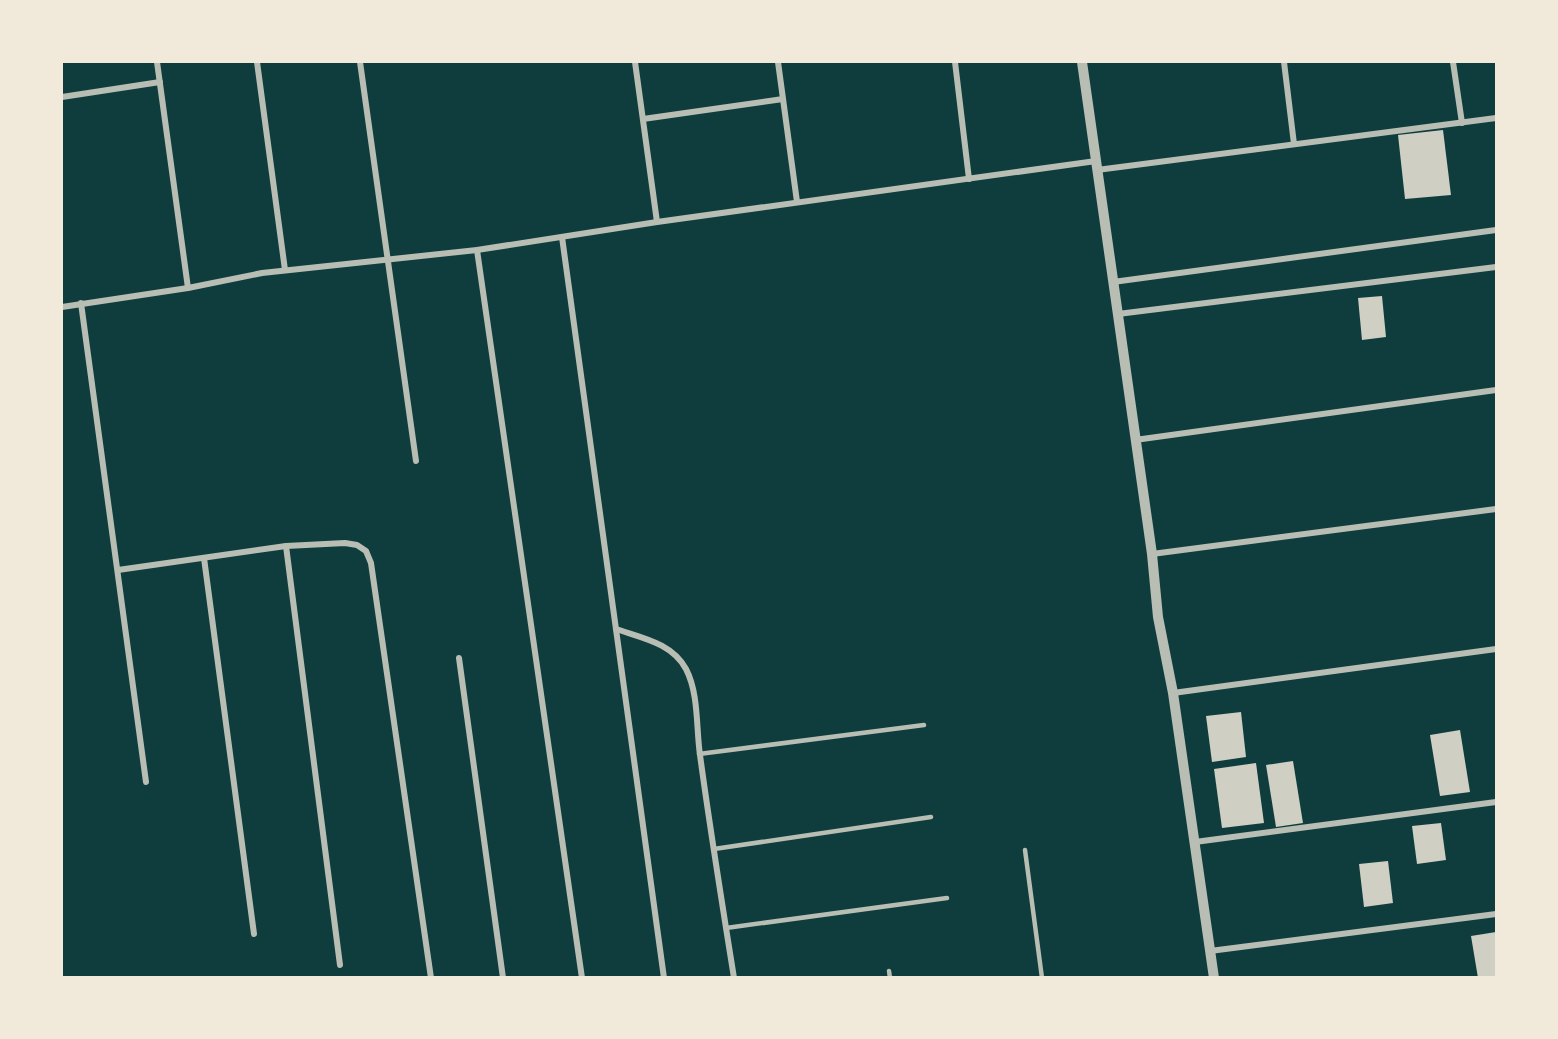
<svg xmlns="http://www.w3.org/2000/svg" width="1558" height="1039" viewBox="0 0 1558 1039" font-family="'Sofia Sans Condensed',sans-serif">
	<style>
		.building { fill: #cfcfc3 }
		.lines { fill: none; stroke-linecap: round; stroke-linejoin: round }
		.service { stroke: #b8beb3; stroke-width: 4.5 }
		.minor { stroke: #b8beb3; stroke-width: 6 }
		.tertiary { stroke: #b8beb3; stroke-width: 10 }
	</style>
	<rect width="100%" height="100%" fill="#0f3d3e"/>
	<g class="building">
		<polygon points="1443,130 1451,195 1405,199 1398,135"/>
		<polygon points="1382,296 1386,337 1362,340 1358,298"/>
		<polygon points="1241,712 1246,757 1212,762 1206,716"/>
		<polygon points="1460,730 1470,792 1440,796 1430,735"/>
		<polygon points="1293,761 1303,823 1276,827 1266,765"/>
		<polygon points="1256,763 1264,823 1222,828 1214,769"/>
		<polygon points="1441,823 1446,860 1417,864 1412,826"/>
		<polygon points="1388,861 1393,903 1364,907 1359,864"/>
		<polygon points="1496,932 1496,978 1478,978 1471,936"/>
	</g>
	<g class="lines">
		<g class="service">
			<polyline points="699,754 924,725"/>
			<polyline points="714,849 931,817"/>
			<polyline points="1025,850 1042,978"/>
			<polyline points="726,928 947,898"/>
			<polyline points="889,971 890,978"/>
		</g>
		<g class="minor">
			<polyline points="157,62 188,288"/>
			<polyline points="257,62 285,270"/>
			<polyline points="360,62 416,461"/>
			<polyline points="635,62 657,222"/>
			<polyline points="778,62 797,202"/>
			<polyline points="955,62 969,179"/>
			<polyline points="1284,62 1294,144"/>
			<polyline points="1453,62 1462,123"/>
			<polyline points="62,97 160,82"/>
			<polyline points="643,119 783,99"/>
			<polyline points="1097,170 1496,118"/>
			<polyline points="562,237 664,978"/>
			<polyline points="477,250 582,978"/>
			<polyline points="1113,282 1496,230"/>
			<polyline points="81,303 146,782"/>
			<polyline points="62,307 188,288 262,273 477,250 657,222 1096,161"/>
			<polyline points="1118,314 1496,267"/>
			<polyline points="1135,440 1496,390"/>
			<polyline points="286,546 340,965"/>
			<polyline points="1152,554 1496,509"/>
			<polyline points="204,558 254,934"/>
			<polyline points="118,570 286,546 345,543 357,545 366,551 371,563 431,978"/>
			<path d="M616,629C642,638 672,643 686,669C699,694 696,728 700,755C710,829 722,903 734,978"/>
			<polyline points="459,658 503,978"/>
			<polyline points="1173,693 1496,649"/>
			<polyline points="1195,842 1496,802"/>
			<polyline points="1210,951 1496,914"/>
		</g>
		<polyline class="tertiary" points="1082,62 1152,554 1158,617 1173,693 1214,978"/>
	</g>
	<rect width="1558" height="1039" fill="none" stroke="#f1e9da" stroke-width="126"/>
</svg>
